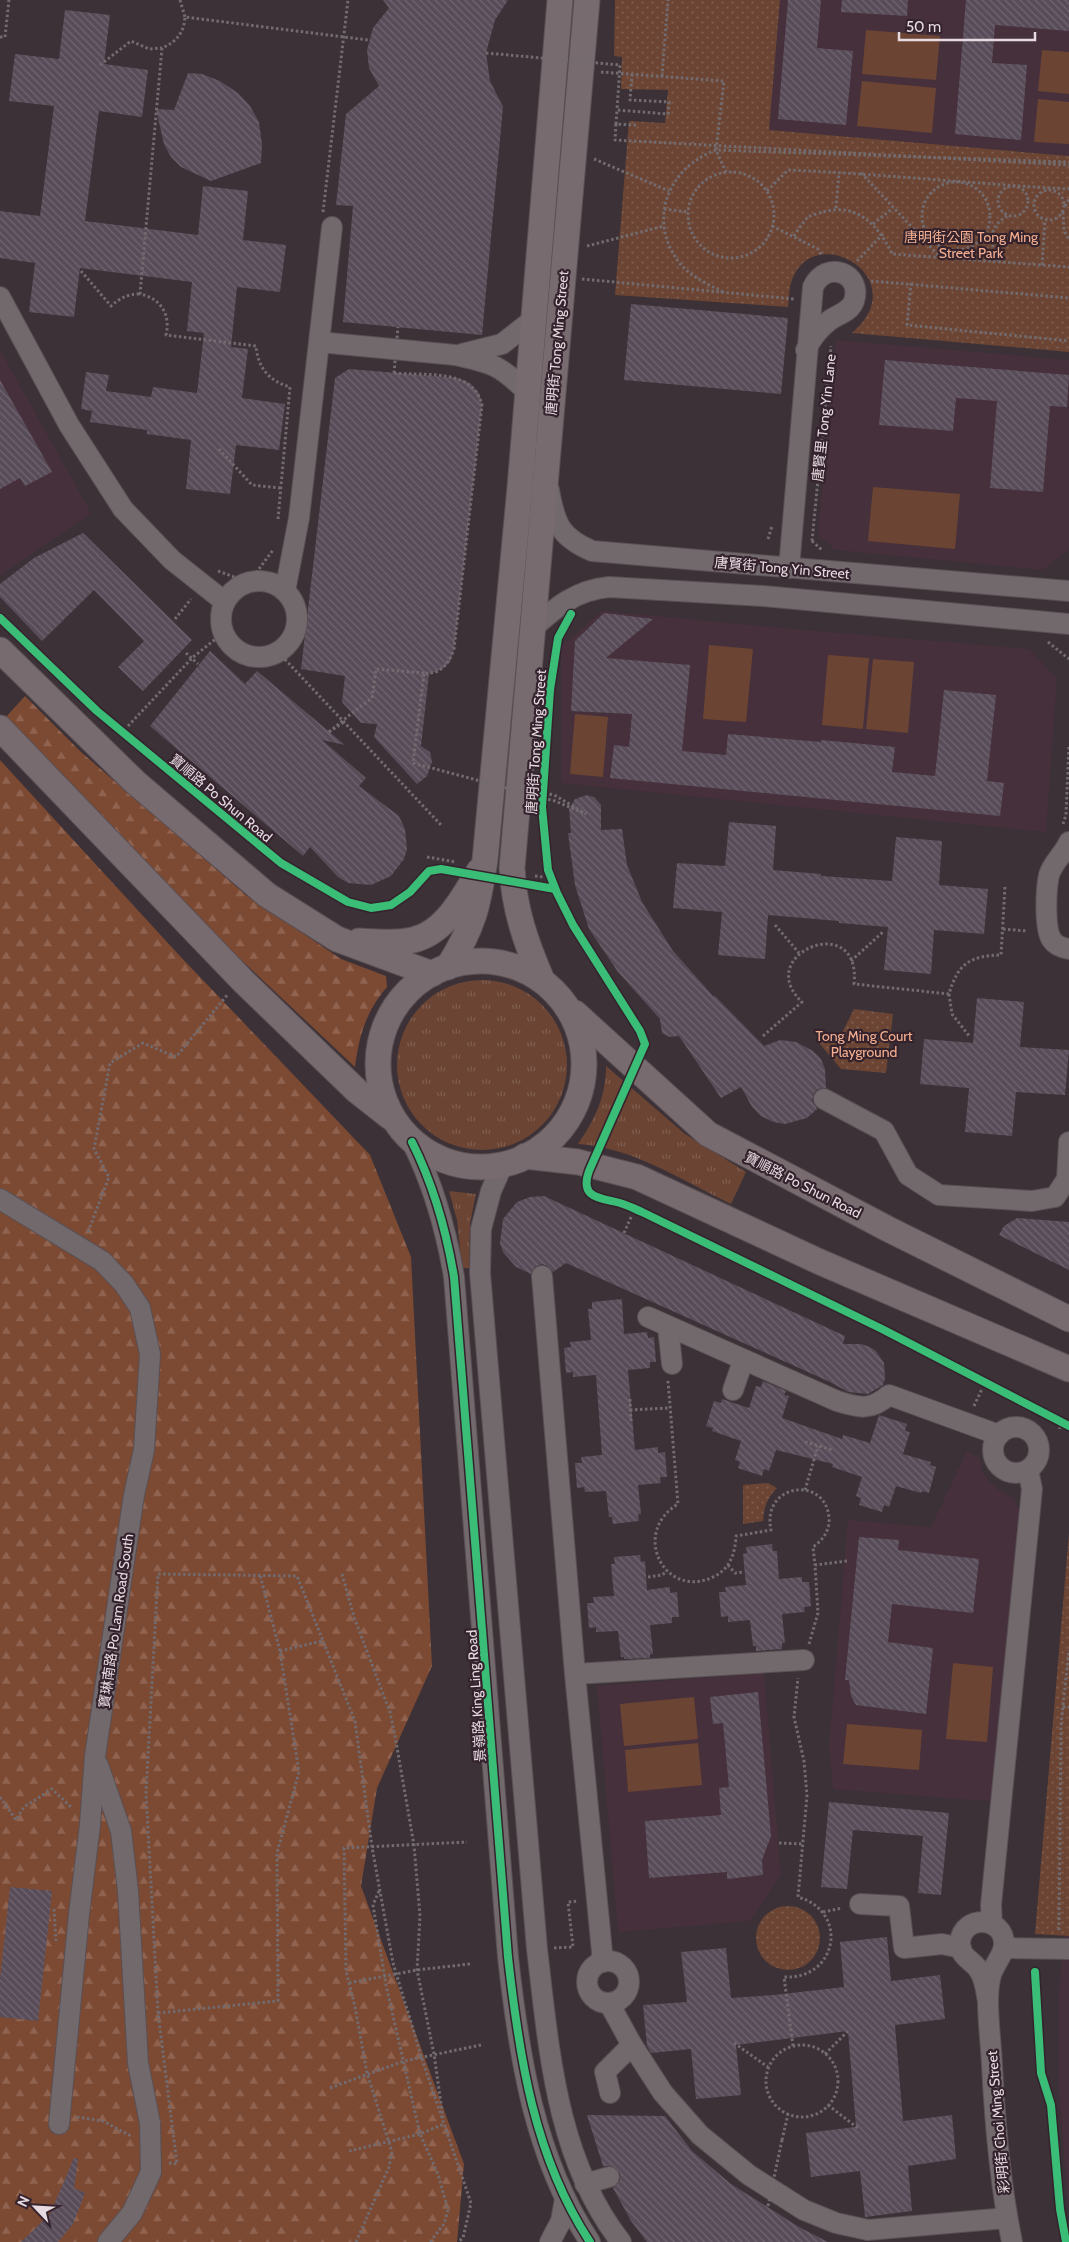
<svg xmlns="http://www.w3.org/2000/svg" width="1069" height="2242" viewBox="0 0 1069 2242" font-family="Cabin,'Noto Sans TC',sans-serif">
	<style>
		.built { fill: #46303c }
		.grass { fill: url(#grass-tufts) }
		.forest { fill: url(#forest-firs) }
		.park { fill: url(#park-dots) }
		.garden { fill: #6b4433 }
		.building { fill: url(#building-back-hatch) }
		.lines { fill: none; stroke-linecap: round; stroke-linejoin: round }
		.minor-casing { stroke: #595054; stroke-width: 22 }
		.major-casing { stroke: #595054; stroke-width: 27 }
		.path { stroke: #726b6f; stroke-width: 3; stroke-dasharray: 2.5 2.5; stroke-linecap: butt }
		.minor { stroke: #72696d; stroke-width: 20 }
		.major { stroke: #786b6f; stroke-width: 25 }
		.path-bridge { stroke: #726b6f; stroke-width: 3; stroke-dasharray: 2.5 2.5; stroke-linecap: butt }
		.cycleway-casing { stroke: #34232d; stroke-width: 11 }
		.cycleway { stroke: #3abd76; stroke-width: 8 }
		.labels { text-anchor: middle; stroke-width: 4.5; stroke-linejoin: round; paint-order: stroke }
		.park-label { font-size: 14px; fill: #f5af90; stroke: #34232d }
		.street-label { font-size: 14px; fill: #e7dbe1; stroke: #34232d }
	</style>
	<defs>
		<pattern id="grass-tufts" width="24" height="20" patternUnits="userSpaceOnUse" patternTransform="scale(1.25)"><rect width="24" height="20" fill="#6b4433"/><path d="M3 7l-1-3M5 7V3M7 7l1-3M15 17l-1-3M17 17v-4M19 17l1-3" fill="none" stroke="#805e50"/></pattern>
		<pattern id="forest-firs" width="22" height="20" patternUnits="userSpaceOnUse" patternTransform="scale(1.25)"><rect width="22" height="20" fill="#7c4933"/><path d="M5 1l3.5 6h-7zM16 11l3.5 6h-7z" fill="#8f6350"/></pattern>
		<pattern id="park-dots" width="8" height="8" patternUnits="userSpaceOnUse" patternTransform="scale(1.25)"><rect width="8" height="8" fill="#6b4433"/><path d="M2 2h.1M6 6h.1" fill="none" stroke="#805e50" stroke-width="1.8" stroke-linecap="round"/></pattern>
		<pattern id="building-back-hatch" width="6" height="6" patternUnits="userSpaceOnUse" patternTransform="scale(1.25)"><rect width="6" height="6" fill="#584c59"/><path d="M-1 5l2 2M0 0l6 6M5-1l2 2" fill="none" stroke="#706571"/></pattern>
	</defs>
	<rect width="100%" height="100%" fill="#3b3136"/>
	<g class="built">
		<polygon points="780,0 1069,0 1069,156 768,130"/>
		<polygon points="836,340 1069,360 1069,549 1043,570 835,550 818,534"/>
		<polygon points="0,350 91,513 0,576"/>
		<polygon points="602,611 816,631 816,635 817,631 1029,649 1057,678 1046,832 561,783 561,647"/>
		<polygon points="967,1451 980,1458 982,1471 989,1481 997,1489 1013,1498 1020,1512 997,1802 833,1789 829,1747 848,1520 931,1527"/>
		<polygon points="764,1673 781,1875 750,1921 618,1932 597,1686"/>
		<polygon points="1069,1934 1069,2218 1059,2091 1059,1994 1064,1936"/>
	</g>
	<g class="grass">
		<circle cx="482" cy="1065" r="85"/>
		<path d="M606,1066L685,1134L746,1172L731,1204C683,1181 632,1147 578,1144C595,1119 606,1097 606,1066Z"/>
		<polygon points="449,1191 476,1194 470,1223 469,1268 462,1268 457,1220"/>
	</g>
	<g class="forest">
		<path d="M25,696L81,752L246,895L341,959L386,976L387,987C366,1011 359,1036 355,1067L219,939L5,718Z"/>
		<polygon points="0,760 178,954 370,1155 411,1257 432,1666 377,1788 361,1886 464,2164 457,2242 0,2242"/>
	</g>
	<g class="park">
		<path d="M615,0H780L769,130L1069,156V352L852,333C916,278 814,219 792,280C789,288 789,298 788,307L615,295L629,121L665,123L668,90L621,89L622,57L614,56Z"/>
		<polygon points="854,1009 893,1014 886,1073 841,1069 819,1043 842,1033"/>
		<path d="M768,1483L777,1488C767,1498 764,1507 763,1521L743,1524V1485Z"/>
		<polygon points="1069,1533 1069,1936 1035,1934"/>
		<circle cx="788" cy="1938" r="32"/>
	</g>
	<g class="garden">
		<polygon points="866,30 940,36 936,80 862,74"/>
		<polygon points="1042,50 1069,52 1069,94 1038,91"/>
		<polygon points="862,81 936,88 932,133 857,126"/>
		<polygon points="1038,99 1069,102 1069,144 1034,142"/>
		<polygon points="873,487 960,494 955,549 868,541"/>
		<polygon points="709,645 753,649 746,722 703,719"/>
		<polygon points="828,655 869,658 863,729 822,725"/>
		<polygon points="873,659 914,662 908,733 866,729"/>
		<polygon points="575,714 608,717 603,777 570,774"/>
		<polygon points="953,1663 993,1667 987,1742 946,1739"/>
		<polygon points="694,1697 698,1739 624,1746 620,1704"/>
		<polygon points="847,1724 922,1730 919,1770 843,1764"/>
		<polygon points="698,1743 702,1785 628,1792 625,1750"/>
	</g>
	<g class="building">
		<polygon points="383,0 508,0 495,20 486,53 490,81 503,107 482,335 343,322 353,206 336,205 346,114 379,86 369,68 367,50 373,28 389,8"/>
		<polygon points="788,0 821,0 817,48 853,51 846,125 778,119"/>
		<polygon points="842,0 908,0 907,16 841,12"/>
		<polygon points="966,0 1069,0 1069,31 995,25 992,63 1027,65 1021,140 955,134"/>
		<polygon points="65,10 110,15 104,64 148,70 142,117 99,111 85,221 198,235 203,186 248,191 243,240 286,245 280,292 237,287 231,347 248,349 242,398 285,404 279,450 236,445 230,494 186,489 191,440 147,434 147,430 90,422 92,411 81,409 86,372 109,375 106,391 151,397 153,387 197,393 204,333 187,331 192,282 80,268 74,317 29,312 35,263 0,258 0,211 40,216 54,106 9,101 15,54 59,59"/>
		<polygon points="188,73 202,74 220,81 238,93 250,106 259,122 262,144 261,163 211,181 181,167 171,157 164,144 156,109 174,110"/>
		<polygon points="631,304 788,318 781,394 624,380"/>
		<polygon points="885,360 1069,375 1067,407 1050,406 1043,492 990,488 997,401 956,398 953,431 879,425"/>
		<polygon points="349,369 457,378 470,383 479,393 482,404 454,649 450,662 442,669 429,674 421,746 430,752 432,762 427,776 417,784 374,737 377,724 361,723 342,702 345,676 301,669 335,378"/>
		<polygon points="0,380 52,472 25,486 20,478 0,489"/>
		<polygon points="83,533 192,640 143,691 118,667 144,641 94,590 42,641 0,597 0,584 34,558"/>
		<polygon points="604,613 653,619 606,658 690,665 682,751 726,755 728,734 821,742 821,740 895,747 892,772 935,776 944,690 996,695 987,781 1004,783 1000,816 610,778 614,745 629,747 632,714 571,711 575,641"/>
		<polygon points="210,651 245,684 257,671 345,745 322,740 366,778 359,786 399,816 405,829 407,849 404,859 391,876 371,885 348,883 338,877 310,847 303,856 150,726"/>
		<polygon points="587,795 594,797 601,805 601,830 622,829 627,865 642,902 673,951 714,997 714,995 764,1046 780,1040 796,1042 813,1051 821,1059 825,1069 826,1088 818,1089 814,1093 812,1100 817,1109 807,1118 785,1124 773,1122 761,1116 752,1107 741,1087 721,1098 679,1036 670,1037 662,1033 660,1019 618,972 589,929 575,885 568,833 571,833 569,809 575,799"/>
		<polygon points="729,822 776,826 773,870 821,874 821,876 892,881 896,837 942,841 939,885 988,889 984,934 934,930 931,974 884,970 888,927 839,923 839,921 768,915 765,959 718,955 722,912 673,908 677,863 725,866"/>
		<polygon points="977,998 1024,1002 1020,1047 1069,1050 1065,1095 1016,1092 1012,1136 965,1132 969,1088 920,1084 924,1039 973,1043"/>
		<polygon points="544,1196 845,1336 843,1344 861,1344 870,1347 876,1351 884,1363 885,1378 883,1385 868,1394 848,1392 830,1382 566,1263 553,1272 547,1266 542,1264 535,1267 531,1274 516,1267 503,1252 500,1243 503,1219 517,1202 530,1197"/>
		<polygon points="1017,1218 1069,1222 1069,1270 999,1235 1004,1226"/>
		<polygon points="622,1299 624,1334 647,1332 648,1338 654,1337 656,1362 650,1362 650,1368 628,1370 635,1450 658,1447 658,1453 665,1452 667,1477 660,1477 661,1483 638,1485 641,1514 638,1514 639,1521 613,1524 612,1517 609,1517 606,1491 585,1492 584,1487 577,1488 575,1463 582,1463 581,1457 602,1455 596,1375 573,1377 573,1372 566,1373 564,1348 571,1347 570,1342 591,1340 588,1309 592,1309 592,1302"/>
		<polygon points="763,1381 786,1391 784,1395 789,1396 782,1418 842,1439 843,1435 870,1443 879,1415 907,1424 905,1431 910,1432 903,1454 931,1462 930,1465 936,1467 929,1493 922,1491 921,1493 896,1486 889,1507 884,1505 882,1512 859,1505 861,1498 856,1496 862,1477 832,1467 833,1464 776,1450 769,1471 764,1469 762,1476 738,1468 740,1462 735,1460 741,1441 712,1431 713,1428 706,1426 714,1401 721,1403 722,1399 749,1408 756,1386 761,1387"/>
		<polygon points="859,1537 899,1540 898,1550 979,1559 973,1613 892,1604 888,1642 933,1648 926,1714 856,1705 851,1696 849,1680 845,1680"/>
		<polygon points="772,1544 773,1551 777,1551 779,1579 802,1577 802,1582 809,1582 811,1606 804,1607 805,1612 782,1614 785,1643 782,1643 782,1649 756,1651 756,1646 753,1646 750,1620 728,1622 728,1616 721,1617 719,1592 726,1592 725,1587 746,1585 743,1554 747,1553 746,1547"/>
		<polygon points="640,1555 641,1562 645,1561 647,1590 670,1587 670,1593 677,1592 679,1617 672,1617 672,1623 650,1625 653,1654 650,1654 650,1658 624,1659 624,1657 621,1657 618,1631 596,1632 596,1627 589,1628 587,1603 594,1603 593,1597 614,1596 611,1564 615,1564 614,1557"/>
		<polygon points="758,1692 771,1836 762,1860 763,1875 727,1879 727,1872 649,1878 645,1821 721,1815 719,1788 729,1787 723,1723 713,1724 710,1697"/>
		<polygon points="829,1802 949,1813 941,1895 918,1893 923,1836 853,1830 847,1889 821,1887"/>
		<polygon points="10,1887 52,1891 38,2021 0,2017 0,1979"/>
		<polygon points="887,1937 891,1981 940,1975 945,2019 895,2025 903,2121 952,2115 956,2159 908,2166 912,2211 865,2217 860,2171 811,2177 806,2133 856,2127 848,2031 736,2045 741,2095 696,2099 691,2049 651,2053 647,2046 643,2005 687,2002 681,1952 726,1948 731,1998 774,1995 844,1987 840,1942"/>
		<polygon points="587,2115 665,2116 692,2151 731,2184 799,2227 828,2242 647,2242 631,2221 613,2188 620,2180 620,2173 612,2166 603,2166"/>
		<polygon points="74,2158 78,2159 74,2188 85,2193 73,2224 58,2242 21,2242 50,2214"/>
	</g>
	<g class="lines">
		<defs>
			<g id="minor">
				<path d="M332,227L319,342L455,355C492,363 500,365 527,392"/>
				<polyline points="0,297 69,425 123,509 172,560 225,602"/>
				<polyline points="462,354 502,344 534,319"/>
				<path d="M549,490C555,524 560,537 592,551L1069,591"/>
				<path d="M789,568L813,287C826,259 863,273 854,301C850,312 839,314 830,320C820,328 811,338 806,350"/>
				<circle cx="259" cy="619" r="38"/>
				<polyline points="285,591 299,518 319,342"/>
				<path d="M533,628C556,607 576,590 609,587L763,596L1069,624"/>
				<path d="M1069,842C1064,854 1053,862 1049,875C1046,889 1044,929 1052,940C1056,946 1063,948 1069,949"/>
				<polyline points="824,1099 884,1131 908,1175 939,1195 1032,1201 1055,1197 1067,1179 1069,1142"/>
				<path d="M412,1142C434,1186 446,1229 454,1277L508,1957C519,2056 534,2157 590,2242"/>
				<path d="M502,1166L491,1191L481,1229L480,1273L537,1949C549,2049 556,2159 621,2242"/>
				<polyline points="0,1199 102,1261 124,1284 140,1308 150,1354 144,1450 134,1495 95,1756 90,1825 79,1914 59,2124"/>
				<polyline points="542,1276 575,1674 603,1962"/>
				<path d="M648,1317L837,1401C859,1408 871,1411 889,1395L999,1435"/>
				<polyline points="668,1327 672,1364"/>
				<polyline points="733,1390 743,1361"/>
				<circle cx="1016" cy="1450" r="23"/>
				<polyline points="575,1674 804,1660"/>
				<polyline points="98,1765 121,1831 128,1891 138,2063 150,2123 151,2172 132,2213 108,2242"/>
				<polyline points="860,1904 899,1906 904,1948 942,1944 961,1948"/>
				<polyline points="992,1924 991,1905 1032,1489 1028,1470"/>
				<polyline points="1004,1948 1069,1949"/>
				<circle cx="608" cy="1982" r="21"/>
				<path d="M988,2001C986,1991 985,1980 980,1972C974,1960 959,1958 960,1942C963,1914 1004,1916 1004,1944C1004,1955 994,1964 991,1975C989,1982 988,1993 988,2001C988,2022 991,2044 992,2065C995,2124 1000,2184 1012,2242"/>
				<polyline points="609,2003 632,2045 663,2093 700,2135 749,2175 804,2210 836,2223 868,2230 1007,2218"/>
				<polyline points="610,2093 605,2072 632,2045"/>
				<polyline points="585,2184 609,2177"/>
				<polyline points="550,2242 561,2221 565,2199"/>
			</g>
			<g id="major">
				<polyline points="0,650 135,782 267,895 337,939 432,974"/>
				<polyline points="0,728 244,982 357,1091 390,1117"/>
				<path d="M359,941C377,942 396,944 413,940C445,933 463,897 479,871"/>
				<circle cx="481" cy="1064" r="103"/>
				<path d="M448,967C474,926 478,906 485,860L520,487L560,0"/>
				<path d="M542,980C526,943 514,909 512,868L587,0"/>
				<polyline points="575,1013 708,1134 888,1229 1069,1319"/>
				<polyline points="525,1156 578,1162 637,1177 820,1262 1069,1369"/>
			</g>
		</defs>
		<use href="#minor" class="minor-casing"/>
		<use href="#major" class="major-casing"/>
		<g class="path">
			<polyline points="180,0 185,17"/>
			<polyline points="0,37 5,37 9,0"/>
			<polyline points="100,65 131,41 149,49 162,48"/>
			<polyline points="601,72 724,81 716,150 726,172"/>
			<polyline points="632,74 630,100 669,102 668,114 617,110 616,124 636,125"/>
			<polyline points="662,76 668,0"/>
			<polyline points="594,159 669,191"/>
			<circle cx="731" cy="215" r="43"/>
			<polyline points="861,173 939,256"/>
			<circle cx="956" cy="216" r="34"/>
			<circle cx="1013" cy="201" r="15"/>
			<circle cx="1049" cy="205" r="15"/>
			<path d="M767,191L788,170C882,174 975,184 1069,189"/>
			<polyline points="1065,206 1069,199"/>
			<polyline points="836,208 839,172"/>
			<polyline points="664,209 688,212"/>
			<polyline points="323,212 348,0"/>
			<polyline points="1063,212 1064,230 1069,240"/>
			<polyline points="873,224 893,208"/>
			<polyline points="772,226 818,249 822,256"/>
			<path d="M794,236C798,230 803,222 808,217C812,215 819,213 823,212C857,202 879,226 892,254L1069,267"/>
			<polyline points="587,246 664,226"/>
			<polyline points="857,261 883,234"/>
			<path d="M999,261C989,244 988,227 1007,216"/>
			<polyline points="1042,265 1045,220"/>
			<path d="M81,271L111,306C120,298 128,294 140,294"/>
			<polyline points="582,279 794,299"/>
			<polyline points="871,281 1069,298"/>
			<polyline points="911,283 907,325 1069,341"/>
			<path d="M723,292C709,285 692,277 681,265C646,222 667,168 716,150L1069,162"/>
			<path d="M394,373C425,376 473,368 482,405L454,649C449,663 441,675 424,673L413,763"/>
			<polyline points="219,449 252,485 281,488"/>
			<path d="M278,519L290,387C269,381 258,368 256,346L166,335C171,314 160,298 140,294L162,48C176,42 184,33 185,17L368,40"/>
			<polyline points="768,539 772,526"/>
			<polyline points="812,541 831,346"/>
			<polyline points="812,541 823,551"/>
			<polyline points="218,571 237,578 256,573 273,550"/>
			<polyline points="175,619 191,599"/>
			<polyline points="1048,642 1069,659"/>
			<polyline points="278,652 441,825"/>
			<polyline points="186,653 198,664"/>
			<polyline points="352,713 372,698 376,669 424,673"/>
			<polyline points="128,726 192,658 223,633"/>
			<polyline points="329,732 344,722"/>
			<polyline points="540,791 556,796 586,814"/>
			<polyline points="1063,824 1066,815 1069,745"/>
			<polyline points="427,857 456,862"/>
			<polyline points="535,876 543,877"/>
			<polyline points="775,925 799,953"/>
			<polyline points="1003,929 1027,931"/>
			<polyline points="851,961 884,931"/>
			<polyline points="949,994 952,1014 970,1037"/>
			<path d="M763,1036L802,1002C751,954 862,909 854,984L949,994C958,963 970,956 1001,955L1005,886"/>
			<polyline points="88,1232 109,1177 94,1149 110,1063 143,1043 176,1057 228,994"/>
			<polyline points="624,1233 632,1215"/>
			<path d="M668,1381L678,1504C630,1533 665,1600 713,1577C730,1569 735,1554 736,1536L771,1530C761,1483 826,1475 829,1518C830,1530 823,1540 813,1547L815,1565"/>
			<polyline points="630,1399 631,1421"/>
			<polyline points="974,1406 982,1389"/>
			<polyline points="630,1410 669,1408"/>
			<polyline points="1060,1429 1060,1422"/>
			<polyline points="805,1442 833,1450"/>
			<polyline points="805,1490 818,1446"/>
			<polyline points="728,1565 735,1573 744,1572"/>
			<polyline points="342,1574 354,1617 390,1712 395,1736 414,1845 420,1916 417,1970 434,2054 443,2118"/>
			<polyline points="648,1577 662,1575 667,1571"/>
			<polyline points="809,1644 818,1613 815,1565 847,1561"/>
			<polyline points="280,1651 322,1641"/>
			<polyline points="1063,1707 1069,1707"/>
			<polyline points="0,1797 16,1820 24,1807 52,1789 72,1808"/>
			<polyline points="779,1843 804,1844"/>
			<polyline points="379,1891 373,1905 386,1985 420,2134 438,2174 448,2210 444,2224 430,2242"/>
			<polyline points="54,1909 56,1941"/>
			<polyline points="823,1912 842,1908"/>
			<polyline points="1059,1930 1061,1724 1069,1650"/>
			<polyline points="554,1948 573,1947 568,1902 578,1901"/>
			<polyline points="349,1983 417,1970 470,1964"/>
			<polyline points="158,2013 278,2001 277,1853 299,1772 280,1651 260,1575"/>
			<polyline points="734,2043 768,2067"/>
			<circle cx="802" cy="2081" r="36"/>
			<path d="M793,2046L784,1977C837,1980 850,1912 798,1897L807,1796L804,1761L794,1717L798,1678"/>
			<polyline points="825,2054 850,2029"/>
			<polyline points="330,2088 404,2061 481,2045"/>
			<polyline points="828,2105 859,2129"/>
			<polyline points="77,2117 103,2121 131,2136"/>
			<polyline points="782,2140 788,2114"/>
			<polyline points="349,2151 420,2134 444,2124"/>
			<polyline points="169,2163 177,2164 158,2013 146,1793 158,1574 297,1576 355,1721 372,1847 393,1963 423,2062 471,2203 463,2238 458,2242"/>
			<polyline points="356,2242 389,2167 392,2152 367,2073 355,2007 346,1971 344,1848 467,1842"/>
		</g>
		<use href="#minor" class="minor"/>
		<use href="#major" class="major"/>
		<g class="path-bridge">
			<polyline points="486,53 620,65 617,110"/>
			<polyline points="616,124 615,140 1069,165"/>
			<polyline points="394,373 398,327"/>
			<polyline points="329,732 352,713"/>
			<polyline points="413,763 555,801 586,814"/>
			<polyline points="768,2206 782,2140"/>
		</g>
		<defs>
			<g id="cycleway">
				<path d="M571,614L558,638L550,690L542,807L548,870L557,893L573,925L640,1031L645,1044L589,1171C579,1199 601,1198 620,1203C627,1205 635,1209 642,1212L882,1329L1069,1426"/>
				<polyline points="0,618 97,711 281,863 348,902 371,908 391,905 410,892 429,871 441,869 555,889"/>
				<path d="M412,1142C434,1186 446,1229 454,1277L508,1957C519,2056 534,2157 590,2242"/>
				<polyline points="1035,1972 1041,2073 1051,2105 1060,2209 1066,2242"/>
			</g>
		</defs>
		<use href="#cycleway" class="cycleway-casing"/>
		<use href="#cycleway" class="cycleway"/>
	</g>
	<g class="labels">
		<g class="park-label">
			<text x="971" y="242">唐明街公園 Tong Ming<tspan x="971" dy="16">Street Park</tspan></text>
			<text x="864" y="1041">Tong Ming Court<tspan x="864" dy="16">Playground</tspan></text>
		</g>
		<g class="street-label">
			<text transform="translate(557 343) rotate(-85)" y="5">唐明街 Tong Ming Street</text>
			<text transform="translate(824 418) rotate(-84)" y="5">唐賢里 Tong Yin Lane</text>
			<text transform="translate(782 568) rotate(5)" y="5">唐賢街 Tong Yin Street</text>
			<text transform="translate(536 742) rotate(-86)" y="5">唐明街 Tong Ming Street</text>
			<text transform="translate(221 798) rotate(40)" y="5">寶順路 Po Shun Road</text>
			<text transform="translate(803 1185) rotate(27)" y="5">寶順路 Po Shun Road</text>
			<text transform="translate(116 1621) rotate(-82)" y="5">寶琳南路 Po Lam Road South</text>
			<text transform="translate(476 1696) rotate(-94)" y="5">景嶺路 King Ling Road</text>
			<text transform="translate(998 2122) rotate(-95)" y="5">彩明街 Choi Ming Street</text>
		</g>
	</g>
	<g transform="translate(35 2207) rotate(295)" stroke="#34232d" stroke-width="4" paint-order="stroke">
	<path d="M0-4L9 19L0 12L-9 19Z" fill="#e7dbe1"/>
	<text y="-8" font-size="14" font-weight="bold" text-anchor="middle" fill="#e7dbe1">N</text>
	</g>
	<path d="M899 32v8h136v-8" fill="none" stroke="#e7dbe1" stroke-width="2.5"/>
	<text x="906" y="32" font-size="15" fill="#e7dbe1" stroke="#34232d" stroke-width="4" paint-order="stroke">50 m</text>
</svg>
